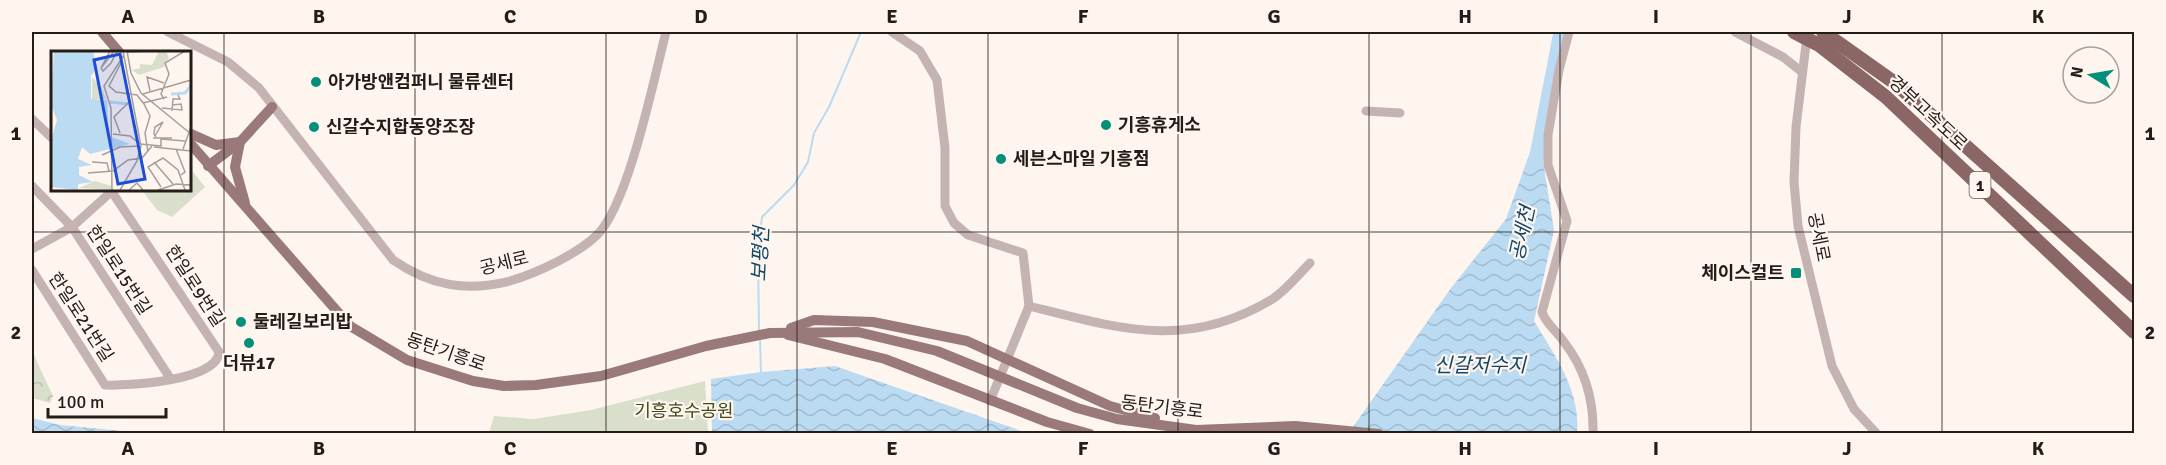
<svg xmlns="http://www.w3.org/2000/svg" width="2166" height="465" viewBox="0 0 2166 465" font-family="Signika,'Noto Sans KR',sans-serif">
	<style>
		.forest { fill: url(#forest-crowns) }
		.park { fill: #d9dfcb }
		.water { fill: url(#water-waves) }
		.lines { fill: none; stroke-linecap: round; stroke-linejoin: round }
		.stream { stroke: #bbdbf2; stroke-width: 2 }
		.river { stroke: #bbdbf2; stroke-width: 15 }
		.minor { stroke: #c5b3b2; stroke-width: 9 }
		.major { stroke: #9a7a79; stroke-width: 10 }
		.highway { stroke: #8a6664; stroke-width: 14 }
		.grid { fill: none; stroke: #241d17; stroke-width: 1.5; stroke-opacity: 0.55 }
		.poi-dot { fill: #03907a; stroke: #fef5ef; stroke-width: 2 }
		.labels { text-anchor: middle; stroke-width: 4.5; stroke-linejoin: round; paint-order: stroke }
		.shield { fill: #fef5ef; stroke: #655e58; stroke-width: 1.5 }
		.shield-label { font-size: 16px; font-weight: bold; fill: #241d17 }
		.poi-label { font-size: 18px; font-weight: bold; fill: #241d17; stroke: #fef5ef; text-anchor: start }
		.street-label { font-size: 18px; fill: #241d17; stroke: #fef5ef }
		.park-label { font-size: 18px; fill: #414d18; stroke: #fef5ef }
		.water-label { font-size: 20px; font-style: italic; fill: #104867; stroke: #fef5ef }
		.inset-river { fill: none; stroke: #bbdbf2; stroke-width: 3 }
		.inset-road { fill: none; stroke: #a79f99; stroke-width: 1.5 }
		.view { fill: #1d4ed8; fill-opacity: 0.15; stroke: #1d4ed8; stroke-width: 3 }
		.inset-edge { fill: none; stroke: #241d17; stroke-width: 3 }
		.neatline { fill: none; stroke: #241d17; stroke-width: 2 }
		.grid-label { font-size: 20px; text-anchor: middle; font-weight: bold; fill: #241d17 }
	</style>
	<defs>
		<pattern id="forest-crowns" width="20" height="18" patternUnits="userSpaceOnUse" patternTransform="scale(1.5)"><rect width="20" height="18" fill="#d9dfcb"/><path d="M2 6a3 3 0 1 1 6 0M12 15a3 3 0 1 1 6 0" fill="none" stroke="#babfae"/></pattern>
		<pattern id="water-waves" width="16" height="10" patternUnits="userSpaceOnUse" patternTransform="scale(1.5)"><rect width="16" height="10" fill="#bbdbf2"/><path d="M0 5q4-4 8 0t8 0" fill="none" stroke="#a1bccf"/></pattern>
	</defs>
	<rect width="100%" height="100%" fill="#fef5ef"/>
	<polygon class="forest" points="32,351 53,396 50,403 32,398"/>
	<g class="park">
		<polygon points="189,167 205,187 172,217 157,210 141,189 189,189"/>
		<polygon points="705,381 708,433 489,433 494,416 534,419 591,410"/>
	</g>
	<g class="water">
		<path d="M1538,130L1554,230L1534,321C1555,356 1581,391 1577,433L1348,434L1451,288L1506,219Z"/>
		<polygon points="835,366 1027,433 712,433 711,379 761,372"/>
		<polygon points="32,418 60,425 144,433 32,433"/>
	</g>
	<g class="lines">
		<g class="stream">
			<polyline points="759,330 758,252 762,217 794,185 808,162 814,133 829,107 861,32"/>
			<polyline points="760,339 761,372"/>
		</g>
		<polyline class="river" points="1536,161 1561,32"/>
		<g class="minor">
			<path d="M168,32L228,62L259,88L393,260C431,286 466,292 510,281C537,273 578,254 598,234C629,202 654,78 666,32"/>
			<path d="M892,32L920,51L937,80L945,148V206L954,223L968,235L1023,253L1029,306C1120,329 1188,351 1274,298C1287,289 1299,274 1310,263"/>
			<path d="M1569,32L1559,70L1548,135V165L1567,221L1542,312C1546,324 1557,331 1564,342C1585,369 1594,399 1593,434"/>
			<polyline points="1735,32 1783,57 1802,72"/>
			<polyline points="1807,36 1796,127 1794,182 1798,226 1832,366 1854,409 1877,434"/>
			<polyline points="1366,111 1400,113"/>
			<polyline points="32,119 52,138"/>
			<polyline points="32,186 72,227 170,378"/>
			<polyline points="32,249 72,227 112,191"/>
			<path d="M32,270L105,385C127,386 218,381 219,352L110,189"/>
			<polyline points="990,401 1029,306"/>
		</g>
		<g class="major">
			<polyline points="102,32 119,52"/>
			<polyline points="189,133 216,145 240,142 235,167 245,203"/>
			<polyline points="189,142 350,326 407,360 473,381 504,386 536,385 601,376 706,346 770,333 858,332 937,351 1077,408 1117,419 1196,430 1295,426 1379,434"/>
			<polyline points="208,166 240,142 272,107"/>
			<polyline points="791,328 814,320 873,322 967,341 1110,406 1155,418"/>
			<polyline points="788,335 885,359 1047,422 1090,434"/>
		</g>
		<g class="highway">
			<polyline points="1794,32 1819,45 1886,97 2134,332"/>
			<polyline points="1823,32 1895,83 2134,296"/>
		</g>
	</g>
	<path class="grid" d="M224,32V434M415,32V434M606,32V434M797,32V434M988,32V434M1178,32V434M1369,32V434M1560,32V434M1751,32V434M1942,32V434M32,232H2134"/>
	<g class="poi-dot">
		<circle cx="316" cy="82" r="6"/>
		<circle cx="1106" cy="125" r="6"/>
		<circle cx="314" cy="127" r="6"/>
		<circle cx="1001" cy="159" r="6"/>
		<rect x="1790" y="267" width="12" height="12" rx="3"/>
		<circle cx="241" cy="322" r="6"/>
		<circle cx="249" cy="343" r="6"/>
	</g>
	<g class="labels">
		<rect class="shield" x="1969.5" y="172" width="21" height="26" rx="4.5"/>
		<g class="shield-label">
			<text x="1980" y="191">1</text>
		</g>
		<g class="poi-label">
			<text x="328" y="88">아가방앤컴퍼니 물류센터</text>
			<text x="1118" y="131">기흥휴게소</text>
			<text x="326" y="133">신갈수지합동양조장</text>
			<text x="1013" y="165">세븐스마일 기흥점</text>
			<text x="1784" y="279" text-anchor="end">체이스컬트</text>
			<text x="253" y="328">둘레길보리밥</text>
			<text x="249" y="369" text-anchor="middle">더뷰17</text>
		</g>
		<g class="street-label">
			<text transform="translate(1928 113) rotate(43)" y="6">경부고속도로</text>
			<text transform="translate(1819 237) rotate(79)" y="6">공세로</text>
			<text transform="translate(504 263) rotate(-14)" y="6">공세로</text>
			<text transform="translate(119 270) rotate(57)" y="6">한일로15번길</text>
			<text transform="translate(195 286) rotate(57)" y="6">한일로9번길</text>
			<text transform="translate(81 317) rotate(57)" y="6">한일로21번길</text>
			<text transform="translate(446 352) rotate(19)" y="6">동탄기흥로</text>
			<text transform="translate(1162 407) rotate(7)" y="6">동탄기흥로</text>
		</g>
		<g class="park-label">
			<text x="684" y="417">기흥호수공원</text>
		</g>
		<g class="water-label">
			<text transform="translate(1522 233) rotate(-78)" y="7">공세천</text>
			<text transform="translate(760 254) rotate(-87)" y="7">보평천</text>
			<text x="1480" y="372">신갈저수지</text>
		</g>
	</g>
	<g transform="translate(51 51)">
		<rect width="140" height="140" fill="#fef5ef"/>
		<path d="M108,0H115L118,7L113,16L88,24L81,19L89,17V13L101,14ZM44,130L61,135L60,139L28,137Z" fill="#d9dfcb"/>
		<path d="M41,26L51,37L55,48H41Z" fill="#d9dfcb"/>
		<path d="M3,0H42L46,17L40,25V48L56,49L58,85L79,93L39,103L31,96L27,108L41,114L28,116V124L42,131L27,133V139L0,136V89L6,69L0,54Z" fill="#bbdbf2"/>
		<path class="inset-river" d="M120,43L134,42L140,35M59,51L78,53"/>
		<path class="inset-road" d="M76,0L80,22L90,42L140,83M76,1L101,0M70,12L58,35L65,41L86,44L93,53L99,65L94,82L97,101M50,17L52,20L60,12L66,0M50,17L63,0M50,17L59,0M99,40L96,26L113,32M92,43L140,29M113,48L110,43L118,23L114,12L134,0M92,52L116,46M111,57L131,59L130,53L121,54M121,60L122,48H129L127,44M69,82L63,66L79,50M62,83L79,85L89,93L110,95V88L134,90M104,85L112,71L104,76L103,82V83L105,86M102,87H121M103,96L140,100M125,98L134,121L130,124M132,98L140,76M51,104L69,96L88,95M41,111L56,112L58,120M103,111L122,133M37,122L62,120L77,109L91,107L101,95M110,136L97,116L112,107L127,119L134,139M61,139L60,57L53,35L73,4M69,139L86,110L90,95L72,0M78,139L86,132L92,139M107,139L125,133L140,134"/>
		<path class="view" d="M69,3L94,128L67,133L43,9Z"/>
		<rect width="140" height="140" class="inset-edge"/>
	</g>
	<rect width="2166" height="465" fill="none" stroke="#fef5ef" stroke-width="66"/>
	<g transform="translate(2091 75) rotate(281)"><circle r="28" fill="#fef5ef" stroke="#a79f99" stroke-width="1.5"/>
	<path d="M0-4.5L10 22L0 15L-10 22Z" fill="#03907a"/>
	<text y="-9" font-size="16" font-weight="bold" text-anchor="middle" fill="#241d17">N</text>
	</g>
	<path d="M48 408v9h118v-9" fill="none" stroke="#241d17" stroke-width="3"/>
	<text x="57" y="408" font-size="18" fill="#241d17" stroke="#fef5ef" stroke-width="4.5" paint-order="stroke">100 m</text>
	<rect x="33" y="33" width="2100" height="399" class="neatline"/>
	<g class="grid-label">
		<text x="128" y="23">A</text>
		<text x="319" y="23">B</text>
		<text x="510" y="23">C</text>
		<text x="701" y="23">D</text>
		<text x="892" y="23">E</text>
		<text x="1083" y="23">F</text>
		<text x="1274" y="23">G</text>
		<text x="1465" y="23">H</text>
		<text x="1656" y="23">I</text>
		<text x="1847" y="23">J</text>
		<text x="2038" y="23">K</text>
		<text x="16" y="140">1</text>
		<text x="2150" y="140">1</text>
		<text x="16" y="339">2</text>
		<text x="2150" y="339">2</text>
		<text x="128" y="455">A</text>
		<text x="319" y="455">B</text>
		<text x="510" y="455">C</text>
		<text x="701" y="455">D</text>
		<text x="892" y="455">E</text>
		<text x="1083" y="455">F</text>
		<text x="1274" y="455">G</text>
		<text x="1465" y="455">H</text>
		<text x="1656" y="455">I</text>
		<text x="1847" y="455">J</text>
		<text x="2038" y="455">K</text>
	</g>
</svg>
